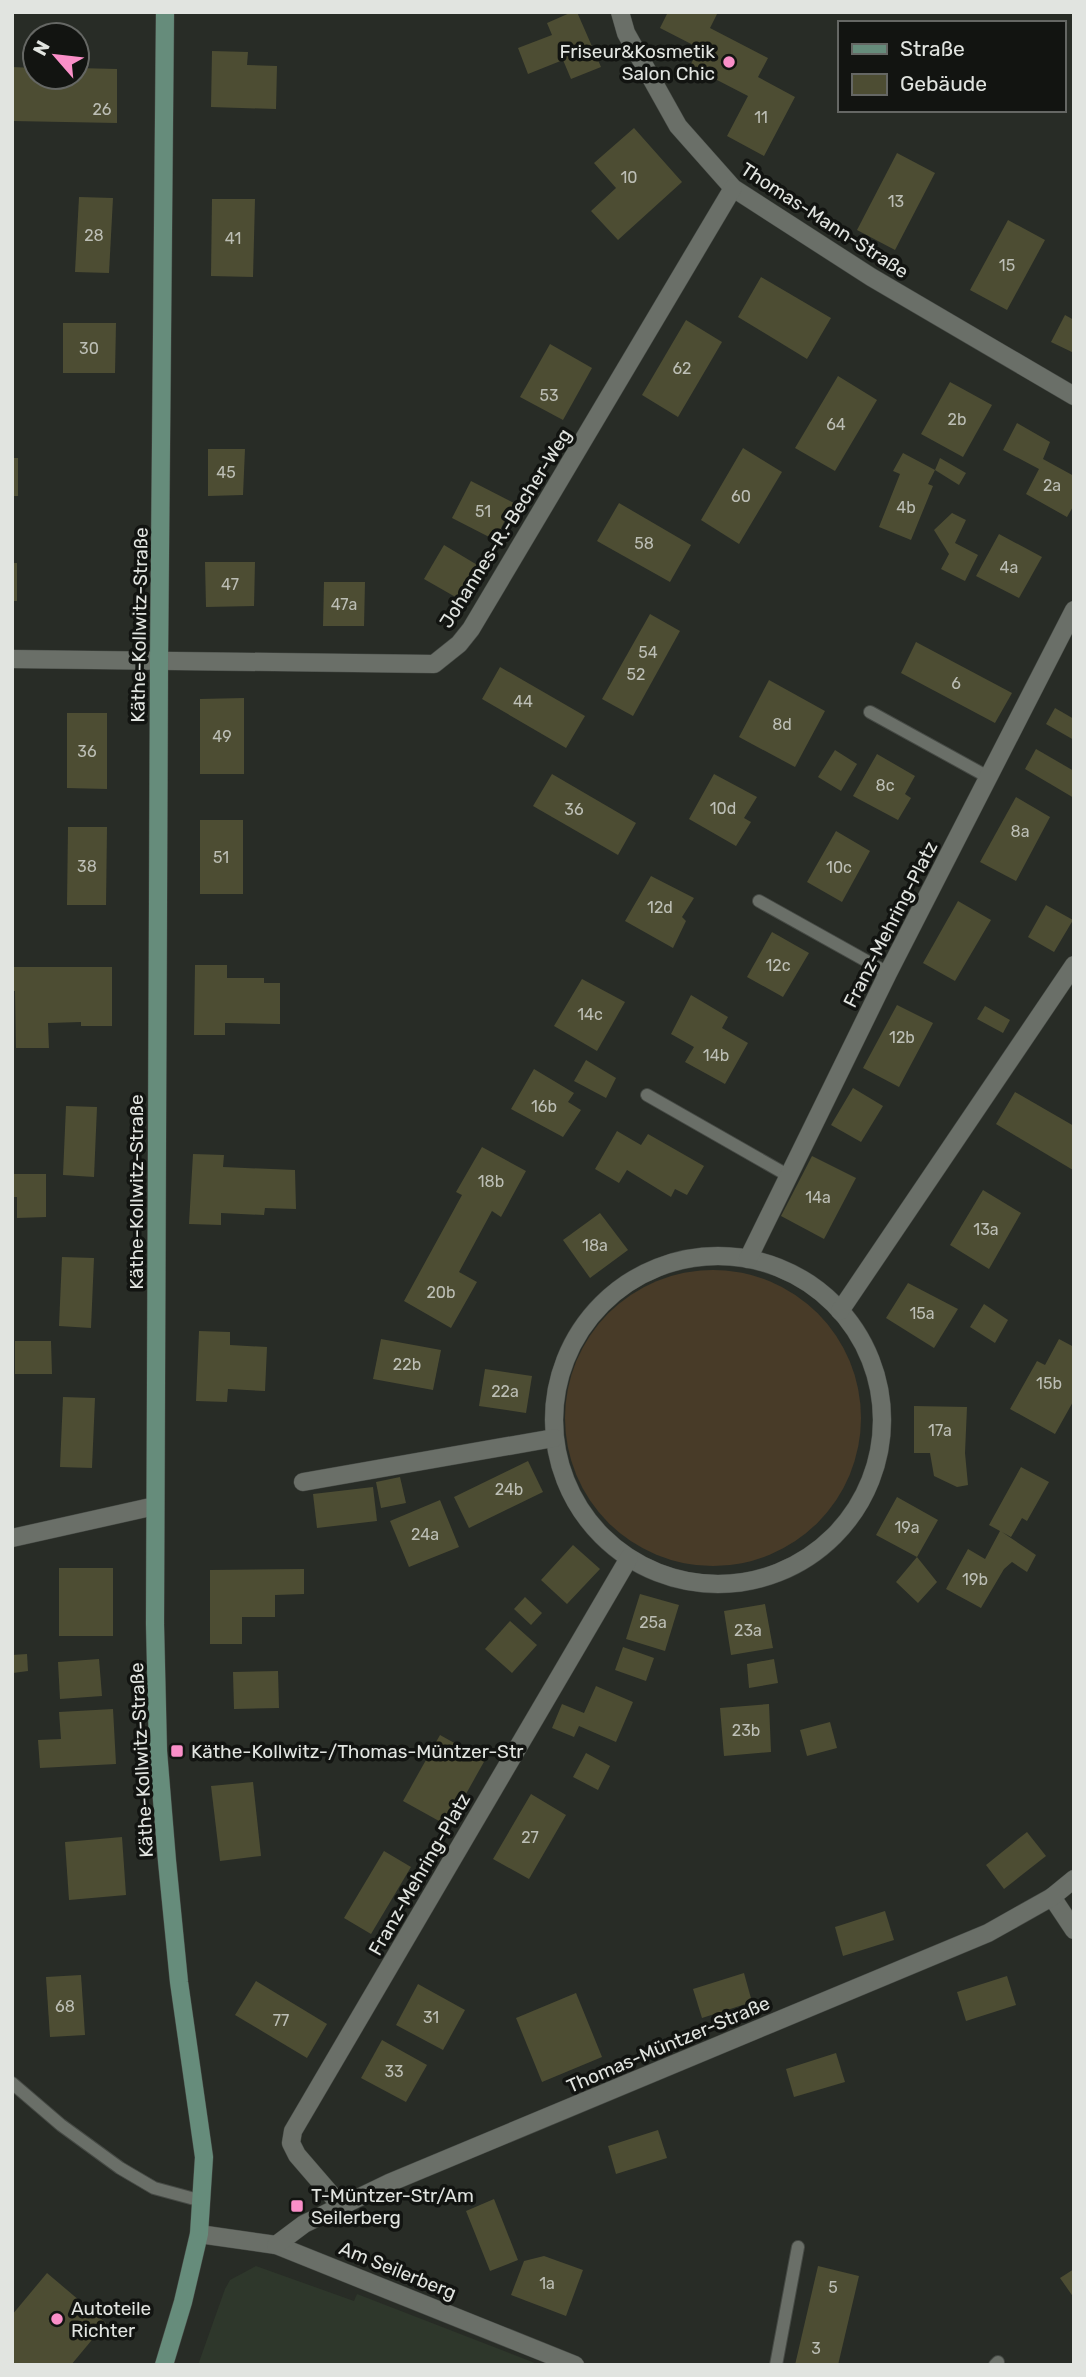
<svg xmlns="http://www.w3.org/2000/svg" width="1086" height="2377" viewBox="0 0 1086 2377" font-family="Rubik,sans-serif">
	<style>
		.built { fill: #2e372b }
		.green { fill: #483b28 }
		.building { fill: #4d4d33 }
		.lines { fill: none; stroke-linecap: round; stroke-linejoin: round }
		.lane-casing { stroke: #464a45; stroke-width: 14 }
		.street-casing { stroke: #464a45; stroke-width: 19 }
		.secondary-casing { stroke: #464a45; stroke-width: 19 }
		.lane { stroke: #6a6f68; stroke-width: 12 }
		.street { stroke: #6a6f68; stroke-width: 18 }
		.secondary { stroke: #668c7b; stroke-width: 18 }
		.poi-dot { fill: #fa8fc8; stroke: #121411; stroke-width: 2.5 }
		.labels { text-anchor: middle; stroke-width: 7; stroke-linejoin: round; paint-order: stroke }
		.number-label { font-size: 16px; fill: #bcbeb5 }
		.poi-label { font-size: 19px; fill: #e1e4e0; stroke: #121411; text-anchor: start }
		.street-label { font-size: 19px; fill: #e1e4e0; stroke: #121411 }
	</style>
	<rect width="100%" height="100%" fill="#282c26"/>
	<polygon class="built" points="256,2266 354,2301 357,2294 540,2365 198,2365 225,2289 230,2280"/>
	<circle class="green" cx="713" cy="1418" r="148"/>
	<g class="building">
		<polygon points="572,12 577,12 601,67 571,79 563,60 528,74 518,48 552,35 547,23"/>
		<polygon points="668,12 718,12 710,28 768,58 758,77 795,97 764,156 727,136 748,96 690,66 699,48 660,28"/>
		<polygon points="212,51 248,52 247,65 277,66 276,109 211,107"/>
		<polygon points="12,67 35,68 35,77 77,77 77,68 117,69 117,123 12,121"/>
		<polygon points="634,128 682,182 618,240 591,211 616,188 594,163"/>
		<polygon points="897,153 935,173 895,250 857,230"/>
		<polygon points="79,197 113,198 109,273 75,272"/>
		<polygon points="212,199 255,199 253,277 211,276"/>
		<polygon points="1008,220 1045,240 1007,310 970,290"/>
		<polygon points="761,277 831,318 807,359 738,317"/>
		<polygon points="1065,315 1074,320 1074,353 1051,342"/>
		<polygon points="686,320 722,342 678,417 642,395"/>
		<polygon points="63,323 116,323 115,373 63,373"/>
		<polygon points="550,344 592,368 563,420 520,397"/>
		<polygon points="838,376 877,400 835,471 795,448"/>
		<polygon points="950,382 992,405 963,457 921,434"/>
		<polygon points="1017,423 1050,442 1043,459 1074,476 1074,505 1067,517 1026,494 1039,469 1003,450"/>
		<polygon points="743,448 782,472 739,544 701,520"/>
		<polygon points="208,449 245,449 243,495 208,496"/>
		<polygon points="903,453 935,470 928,484 933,486 911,540 879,527 900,474 893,471"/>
		<rect x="12" y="458" width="6" height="38"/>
		<polygon points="940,458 966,473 959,485 935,470"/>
		<polygon points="471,481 514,503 495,540 452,518"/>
		<polygon points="619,503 691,545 670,582 597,541"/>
		<polygon points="952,513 966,520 955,543 978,555 965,581 941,569 949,554 934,530"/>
		<polygon points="999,534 1042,557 1019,598 976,576"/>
		<polygon points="444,545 479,566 459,599 424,579"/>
		<polygon points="205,562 255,562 254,606 206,607"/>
		<rect x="12" y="563" width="5" height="38"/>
		<polygon points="324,582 365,582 364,626 323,626"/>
		<polygon points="650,614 680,631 633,716 602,699"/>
		<polygon points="916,642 1012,693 995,723 901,673"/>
		<polygon points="500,667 585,716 566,748 482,699"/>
		<polygon points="769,680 825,711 795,767 739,737"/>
		<polygon points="244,698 244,774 200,774 200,699"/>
		<polygon points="1055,708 1074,719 1074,740 1046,724"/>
		<polygon points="67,713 107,713 107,789 67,788"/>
		<polygon points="1036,749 1074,771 1074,798 1025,769"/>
		<polygon points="835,750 857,764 841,791 818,777"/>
		<polygon points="877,754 915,776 905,794 911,798 898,820 853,796"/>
		<polygon points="552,774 636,823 618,855 533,806"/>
		<polygon points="714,774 757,797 744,818 751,822 736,846 689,819"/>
		<polygon points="1016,797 1050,817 1016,881 980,862"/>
		<rect x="200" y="820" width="43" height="74"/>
		<polygon points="68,827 107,827 106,905 67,905"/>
		<polygon points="836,831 870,851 842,902 807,882"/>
		<polygon points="651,876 694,898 682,917 686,921 673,948 625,921"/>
		<polygon points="958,901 991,920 955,981 923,963"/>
		<polygon points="1046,905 1073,920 1054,952 1028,937"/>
		<polygon points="772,932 809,953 783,997 747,977"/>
		<polygon points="195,965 227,965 227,978 264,978 264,983 280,983 280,1024 225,1023 225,1035 194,1035"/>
		<polygon points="12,967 112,967 112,1026 81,1026 81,1022 48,1023 49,1048 16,1048 15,991 12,991"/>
		<polygon points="582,979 625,1002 597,1051 554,1026"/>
		<polygon points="691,995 728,1017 722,1028 748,1043 725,1084 685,1062 694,1047 671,1034"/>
		<polygon points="897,1005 933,1023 899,1087 863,1068"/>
		<polygon points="985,1006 1010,1020 1003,1033 977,1019"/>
		<polygon points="586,1060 616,1078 606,1098 574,1081"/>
		<polygon points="534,1069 574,1093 568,1102 581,1110 563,1137 511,1109"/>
		<polygon points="853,1088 883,1106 861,1142 831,1125"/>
		<polygon points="1015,1092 1074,1126 1073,1170 996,1124"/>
		<polygon points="66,1106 97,1107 94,1177 63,1175"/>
		<polygon points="617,1131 641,1145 648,1134 704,1166 687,1195 675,1189 671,1197 627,1170 619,1183 595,1169"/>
		<polygon points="482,1147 526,1171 501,1217 492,1211 459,1272 477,1282 451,1328 404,1301 462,1195 456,1192"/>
		<polygon points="193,1154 224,1155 223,1167 295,1170 296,1209 265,1208 264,1215 221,1213 221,1225 189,1224"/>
		<polygon points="812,1156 856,1178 824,1239 781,1216"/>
		<polygon points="12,1174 46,1174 46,1217 17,1218 17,1197 12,1197"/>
		<polygon points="983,1190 1021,1213 989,1269 950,1245"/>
		<polygon points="600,1213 628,1250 590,1278 563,1240"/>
		<polygon points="62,1257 94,1258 91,1328 59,1326"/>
		<polygon points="908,1283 958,1309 934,1348 886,1318"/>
		<polygon points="984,1304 1008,1320 995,1343 970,1327"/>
		<polygon points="199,1331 230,1332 230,1345 267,1347 265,1391 228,1389 227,1402 196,1401"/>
		<polygon points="381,1339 441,1350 433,1390 373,1379"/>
		<polygon points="1059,1339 1074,1347 1074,1400 1055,1434 1010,1409 1037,1361 1045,1365"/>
		<polygon points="15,1341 51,1341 52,1374 15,1374"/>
		<polygon points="485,1369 532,1376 526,1413 479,1406"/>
		<polygon points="63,1397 95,1398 92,1468 60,1467"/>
		<polygon points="914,1406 967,1407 965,1453 968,1485 957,1487 934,1476 930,1453 914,1453"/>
		<polygon points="528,1461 543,1492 469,1528 454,1497"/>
		<polygon points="1021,1467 1049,1482 1027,1521 1022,1518 1011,1537 1002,1532 1036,1555 1027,1572 1012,1562 1004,1569 981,1608 946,1589 968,1549 985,1559 1000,1531 989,1525"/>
		<polygon points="400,1477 406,1503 381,1508 376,1482"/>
		<polygon points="373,1487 377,1521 317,1528 313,1494"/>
		<polygon points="897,1497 938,1520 917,1557 937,1582 918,1603 896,1582 917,1557 876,1535"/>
		<polygon points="440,1500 459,1547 409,1567 390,1521"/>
		<polygon points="573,1545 600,1569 567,1604 541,1580"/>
		<rect x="59" y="1568" width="54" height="68"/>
		<polygon points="304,1569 304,1594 275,1595 275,1617 242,1617 242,1644 210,1644 210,1570"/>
		<polygon points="640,1594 679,1605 665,1651 626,1639"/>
		<polygon points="525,1597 542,1613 531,1625 514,1609"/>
		<polygon points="765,1604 773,1648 731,1655 724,1611"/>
		<polygon points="510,1621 537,1645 512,1673 485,1649"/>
		<polygon points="623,1647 654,1658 646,1681 615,1670"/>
		<polygon points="27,1654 28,1671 13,1673 12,1655"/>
		<polygon points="99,1659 102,1696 60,1699 58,1662"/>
		<polygon points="774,1659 778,1683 749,1688 747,1664"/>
		<polygon points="278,1671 279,1708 234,1709 233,1672"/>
		<polygon points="596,1686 633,1702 616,1742 579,1726 574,1737 552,1728 562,1704 584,1713"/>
		<polygon points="769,1704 771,1752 724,1756 720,1708"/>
		<polygon points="113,1709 116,1764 40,1768 38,1740 61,1739 59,1712"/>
		<polygon points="830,1722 837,1748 807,1756 800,1730"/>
		<polygon points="440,1735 485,1760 448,1826 403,1801"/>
		<polygon points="586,1753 610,1766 598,1790 573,1777"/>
		<polygon points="253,1782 261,1856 220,1861 211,1786"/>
		<polygon points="531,1794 566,1815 529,1879 493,1859"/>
		<polygon points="1027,1832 1046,1856 1004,1889 986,1865"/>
		<polygon points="122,1837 126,1895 69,1900 65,1842"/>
		<polygon points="384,1851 411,1867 371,1934 344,1918"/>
		<polygon points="885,1911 894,1940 843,1956 835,1927"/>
		<polygon points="744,1973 752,2002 702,2018 693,1989"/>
		<polygon points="81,1975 85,2035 50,2037 46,1977"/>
		<polygon points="1007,1976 1016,2005 966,2021 957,1992"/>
		<polygon points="256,1981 327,2024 307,2058 235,2015"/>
		<polygon points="418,1984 465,2010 443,2050 396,2025"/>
		<polygon points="576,1993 602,2057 542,2082 516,2018"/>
		<polygon points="382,2040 427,2065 406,2102 361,2078"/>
		<polygon points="836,2053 845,2082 794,2097 786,2069"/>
		<polygon points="658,2130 667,2158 616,2174 608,2146"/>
		<polygon points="494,2199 518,2260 490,2271 466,2211"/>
		<polygon points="544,2256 583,2270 566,2316 511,2295 524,2261"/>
		<polygon points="818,2266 859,2276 838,2365 795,2365"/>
		<polygon points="1074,2269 1074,2298 1060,2278"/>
		<polygon points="47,2273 106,2323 71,2365 12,2365 12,2315"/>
	</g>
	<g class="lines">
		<defs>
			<g id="lane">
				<polyline points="870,712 988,777"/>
				<polyline points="759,901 888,973"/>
				<polyline points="647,1095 789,1176"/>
				<polyline points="12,2083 61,2125 120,2168 154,2188 202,2201"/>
				<polyline points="776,2365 798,2247"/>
				<polyline points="995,2365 998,2362"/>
			</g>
			<g id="street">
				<polyline points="620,12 626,33 678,126 733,188 871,277 1074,396"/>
				<polyline points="12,659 434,664 459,644 471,629 733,188"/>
				<circle cx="718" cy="1420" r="164"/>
				<polyline points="748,1259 888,973 1074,610"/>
				<polyline points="840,1311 1074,965"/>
				<polyline points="303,1482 554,1438"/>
				<polyline points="12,1538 155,1506"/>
				<polyline points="1052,1897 1074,1930"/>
				<polyline points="341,2206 297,2155 291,2143 293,2131 629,1558"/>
				<polyline points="199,2234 276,2245 575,2365"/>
				<polyline points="276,2245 304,2224 389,2183 988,1933 1052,1897 1074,1879"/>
			</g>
			<polyline id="secondary" points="164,2365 183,2302 199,2234 204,2157 179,1982 167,1861 158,1751 155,1624 159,662 165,12"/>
		</defs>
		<use href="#lane" class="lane-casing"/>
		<use href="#street" class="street-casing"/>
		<use href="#secondary" class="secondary-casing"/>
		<use href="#lane" class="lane"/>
		<use href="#street" class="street"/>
		<use href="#secondary" class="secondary"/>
	</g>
	<g class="poi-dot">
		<circle cx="729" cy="62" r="7"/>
		<rect x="170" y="1744" width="14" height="14" rx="3.5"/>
		<rect x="290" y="2199" width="14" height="14" rx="3.5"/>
		<circle cx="57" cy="2319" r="7"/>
	</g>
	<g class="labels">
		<g class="number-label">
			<text x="102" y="115">26</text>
			<text x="761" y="123">11</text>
			<text x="629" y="183">10</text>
			<text x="896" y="207">13</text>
			<text x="94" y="241">28</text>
			<text x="233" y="244">41</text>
			<text x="1007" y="271">15</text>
			<text x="89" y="354">30</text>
			<text x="682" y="374">62</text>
			<text x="549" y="401">53</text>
			<text x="957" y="425">2b</text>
			<text x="836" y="430">64</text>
			<text x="226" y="478">45</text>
			<text x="1052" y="491">2a</text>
			<text x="741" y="502">60</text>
			<text x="906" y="513">4b</text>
			<text x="483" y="517">51</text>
			<text x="644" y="549">58</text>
			<text x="1009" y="573">4a</text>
			<text x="230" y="590">47</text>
			<text x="344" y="610">47a</text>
			<text x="648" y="658">54</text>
			<text x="636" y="680">52</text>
			<text x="956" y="689">6</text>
			<text x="523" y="707">44</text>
			<text x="782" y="730">8d</text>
			<text x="222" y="742">49</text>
			<text x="87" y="757">36</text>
			<text x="885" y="791">8c</text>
			<text x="723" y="814">10d</text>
			<text x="574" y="815">36</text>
			<text x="1020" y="837">8a</text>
			<text x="221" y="863">51</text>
			<text x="87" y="872">38</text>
			<text x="839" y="873">10c</text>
			<text x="660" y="913">12d</text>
			<text x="778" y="971">12c</text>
			<text x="590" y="1020">14c</text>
			<text x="902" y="1043">12b</text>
			<text x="716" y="1061">14b</text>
			<text x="544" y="1112">16b</text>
			<text x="491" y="1187">18b</text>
			<text x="818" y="1203">14a</text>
			<text x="986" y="1235">13a</text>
			<text x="595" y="1251">18a</text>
			<text x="441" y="1298">20b</text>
			<text x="922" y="1319">15a</text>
			<text x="407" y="1370">22b</text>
			<text x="1049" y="1389">15b</text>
			<text x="505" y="1397">22a</text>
			<text x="940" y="1436">17a</text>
			<text x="509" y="1495">24b</text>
			<text x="907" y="1533">19a</text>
			<text x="425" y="1540">24a</text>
			<text x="975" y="1585">19b</text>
			<text x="653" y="1628">25a</text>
			<text x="748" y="1636">23a</text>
			<text x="746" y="1736">23b</text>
			<text x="530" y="1843">27</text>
			<text x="65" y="2012">68</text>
			<text x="431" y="2023">31</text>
			<text x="281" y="2026">77</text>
			<text x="394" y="2077">33</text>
			<text x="547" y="2289">1a</text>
			<text x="833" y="2293">5</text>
			<text x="816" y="2354">3</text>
		</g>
		<g class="poi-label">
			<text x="715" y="58" text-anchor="end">Friseur&amp;Kosmetik<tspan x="715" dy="22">Salon Chic</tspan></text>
			<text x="191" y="1758">Käthe-Kollwitz-/Thomas-Müntzer-Str</text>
			<text x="311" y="2202">T-Müntzer-Str/Am<tspan x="311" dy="22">Seilerberg</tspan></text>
			<text x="71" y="2315">Autoteile<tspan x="71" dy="22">Richter</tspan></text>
		</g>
		<g class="street-label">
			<text transform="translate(825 220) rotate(33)" y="7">Thomas-Mann-Straße</text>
			<text transform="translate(505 528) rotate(-58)" y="7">Johannes-R.-Becher-Weg</text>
			<text transform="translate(139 625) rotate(-89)" y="7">Käthe-Kollwitz-Straße</text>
			<text transform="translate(890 924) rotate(-63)" y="7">Franz-Mehring-Platz</text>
			<text transform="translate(136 1192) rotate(-90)" y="7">Käthe-Kollwitz-Straße</text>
			<text transform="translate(141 1760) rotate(-93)" y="7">Käthe-Kollwitz-Straße</text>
			<text transform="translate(419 1874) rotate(-60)" y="7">Franz-Mehring-Platz</text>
			<text transform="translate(668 2044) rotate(-23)" y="7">Thomas-Müntzer-Straße</text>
			<text transform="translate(398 2270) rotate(22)" y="7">Am Seilerberg</text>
		</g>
	</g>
	<rect width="1086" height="2377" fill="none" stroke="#e1e4e0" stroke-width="28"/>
	<rect x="838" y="21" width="228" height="91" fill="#121411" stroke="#656764" stroke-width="2"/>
	<rect x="852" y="44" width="35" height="10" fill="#668c7b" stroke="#656764" stroke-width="2"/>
	<text x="900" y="56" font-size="21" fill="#e1e4e0">Straße</text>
	<rect x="852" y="74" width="35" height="21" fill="#4d4d33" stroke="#656764" stroke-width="2"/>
	<text x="900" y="91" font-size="21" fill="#e1e4e0">Gebäude</text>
	<g transform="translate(56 56) rotate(298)"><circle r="33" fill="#121411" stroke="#656764" stroke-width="2"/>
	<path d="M0-5L12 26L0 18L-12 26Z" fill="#fa8fc8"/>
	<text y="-10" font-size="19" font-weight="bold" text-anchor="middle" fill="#e1e4e0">N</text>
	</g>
</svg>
